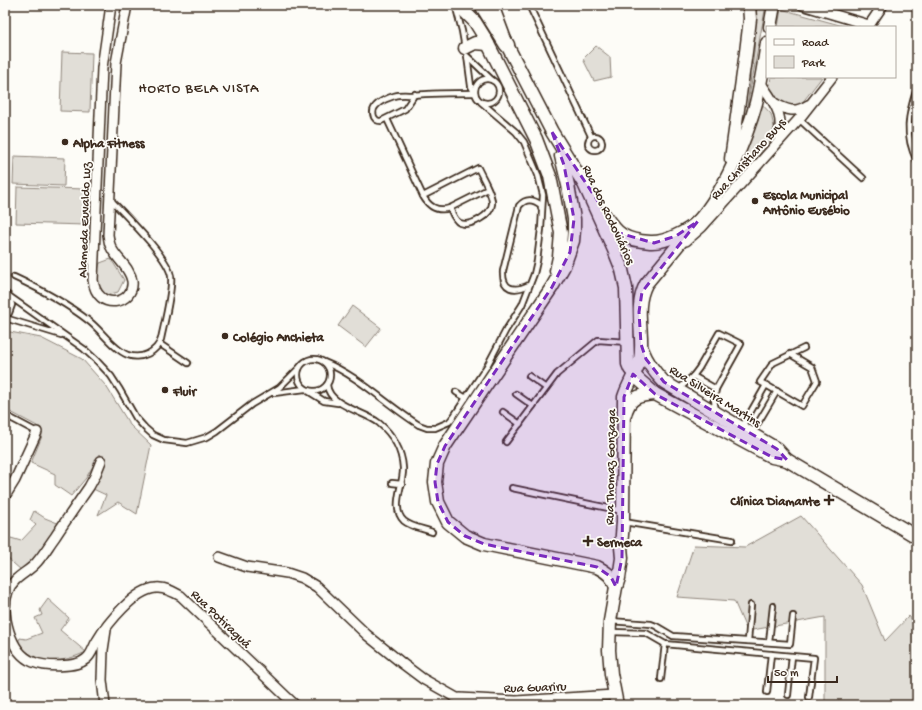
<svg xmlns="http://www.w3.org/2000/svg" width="922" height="710" viewBox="0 0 922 710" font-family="'Gochi Hand',sans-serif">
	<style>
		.green { fill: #e1ded7; stroke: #8e847a }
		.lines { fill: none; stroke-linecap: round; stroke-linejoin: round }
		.lane-casing { stroke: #3b2a1e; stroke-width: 8 }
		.street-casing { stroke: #3b2a1e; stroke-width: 12 }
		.secondary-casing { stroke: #3b2a1e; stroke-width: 15 }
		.primary-casing { stroke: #3b2a1e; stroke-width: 17 }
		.lane { stroke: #fdfcf7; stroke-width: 4.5 }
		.street { stroke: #fdfcf7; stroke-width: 9 }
		.secondary { stroke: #fdfcf7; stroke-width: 12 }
		.primary { stroke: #fdfcf7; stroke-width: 14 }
		.marked { fill: #7b2cbf; fill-opacity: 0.2; stroke: #7b2cbf; stroke-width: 3; stroke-dasharray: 8 5; stroke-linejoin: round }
		.poi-dot { fill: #3b2a1e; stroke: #fdfcf7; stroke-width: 1.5 }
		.labels { text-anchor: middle; stroke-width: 3.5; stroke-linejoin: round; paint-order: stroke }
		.poi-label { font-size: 13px; font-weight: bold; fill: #3b2a1e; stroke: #fdfcf7; text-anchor: start }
		.street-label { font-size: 13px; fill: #3b2a1e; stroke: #fdfcf7 }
		.neighbourhood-label { font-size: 14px; letter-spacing: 1px; fill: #3b2a1e; stroke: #fdfcf7 }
	</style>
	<rect width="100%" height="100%" fill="#fdfcf7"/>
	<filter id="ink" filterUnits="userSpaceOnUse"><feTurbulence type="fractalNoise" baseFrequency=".025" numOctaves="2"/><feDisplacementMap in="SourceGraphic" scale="8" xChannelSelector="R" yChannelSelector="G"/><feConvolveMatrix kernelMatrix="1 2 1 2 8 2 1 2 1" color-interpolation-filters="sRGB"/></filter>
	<g filter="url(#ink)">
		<g class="green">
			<polygon points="757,5 766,5 747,107 754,52"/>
			<polygon points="781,9 847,27 778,27"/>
			<polygon points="596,46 610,57 611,77 594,81 583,59"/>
			<polygon points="62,52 92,53 90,112 60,111"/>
			<polygon points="771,77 822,77 802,103 793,108 779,104 769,90"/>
			<polygon points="760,102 771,114 774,127 771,141 719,202"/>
			<polygon points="14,156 65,158 64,186 13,184"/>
			<polygon points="17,187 86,189 85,225 16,223"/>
			<polygon points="111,259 124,280 118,292 102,296 96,276 100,263"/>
			<polygon points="352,306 381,328 366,347 338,326"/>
			<polygon points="5,331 41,338 82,359 106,386 130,425 151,445 137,514 118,502 98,515 106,495 93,489 106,462 100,454 86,478 71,496 55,485 55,474 31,463 42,436 37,426 5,409"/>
			<polygon points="34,511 45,518 60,524 39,554 21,570 5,556 5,542 11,538 21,541 36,525 30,520"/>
			<polygon points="801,516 862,585 885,641 909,616 917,626 917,705 825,705 825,617 747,631 734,601 677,597 694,545 745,547"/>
			<path d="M48,599L69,618L60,630L86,652C73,658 52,665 38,658C30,655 23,649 17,644L20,638L26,639L42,633L35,618L42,615L40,610Z"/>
		</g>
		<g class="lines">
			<defs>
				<g id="lane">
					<polyline points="529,5 591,136"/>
					<polyline points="456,8 462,31 465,48"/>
					<circle cx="487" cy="91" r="12"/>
					<path d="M917,88C908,115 904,135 917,161"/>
					<polyline points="474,92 471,86 467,56 492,80"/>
					<path d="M415,94L405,109L381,121C377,121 376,120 374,117C369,105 385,99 394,96C400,94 407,95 413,95C434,93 454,93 475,93"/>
					<path d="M387,119L423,196C429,207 437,212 450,208L488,189"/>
					<polyline points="799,119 863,178"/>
					<circle cx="595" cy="143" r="7"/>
					<path d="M423,196L478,168C482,177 493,194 492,204C491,215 471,227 460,223C455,221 452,213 450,208"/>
					<path d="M14,277C40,289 66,303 89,321C101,330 114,350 128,355C141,360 157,352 161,339C164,324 173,290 171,276C168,257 126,216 111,200"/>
					<path d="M529,285C514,292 502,290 503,271L519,206C526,198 533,199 541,205V208"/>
					<polyline points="5,293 9,296 12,305 9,313 5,316"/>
					<polyline points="9,296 84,349 97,361 111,376 120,390 136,418 145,428 153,435 164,440 187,443 207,437 217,431 252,404 279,388 299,368"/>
					<polyline points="5,318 61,335"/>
					<polyline points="160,344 188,363"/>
					<circle cx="314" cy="375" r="16"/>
					<path d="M324,362C359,376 387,405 419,425L427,428H435L449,422L454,416L487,366L506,330L522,305L534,274L537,261L541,229L543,195L538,175L524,142L516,132L481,102"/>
					<polyline points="529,376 546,388"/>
					<polyline points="693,376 716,389"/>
					<path d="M327,385C329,406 364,411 379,423C392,434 402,450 403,468C404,484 390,508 404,521C411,527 424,529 432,532"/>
					<polyline points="766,385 760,382 773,363 804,348"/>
					<polyline points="679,389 693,376 699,368 719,333 741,344 716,389 714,400 716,410"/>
					<polyline points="308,391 324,401 338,403"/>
					<polyline points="456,392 466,398"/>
					<polyline points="274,393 305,389"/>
					<polyline points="516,394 533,406"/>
					<polyline points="503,412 520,424"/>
					<polyline points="5,415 37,432"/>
					<polyline points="742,427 766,385 802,406 817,381 812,367 790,354"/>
					<polyline points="752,433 777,391"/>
					<polyline points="506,442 557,374 598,340 627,342"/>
					<polyline points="392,483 402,484"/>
					<polyline points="512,488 623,511"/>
					<polyline points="624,522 732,540"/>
					<polyline points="610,621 651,624 656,626 673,636 790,644 793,616"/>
					<polyline points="611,632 646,633 665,644 814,658 809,697"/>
					<polyline points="748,641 751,605"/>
					<polyline points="769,642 773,606"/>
					<polyline points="661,679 665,644"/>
					<polyline points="767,692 771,654"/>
					<polyline points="788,695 792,656"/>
				</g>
				<g id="street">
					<path d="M111,5L102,68L93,280C97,313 135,304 132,281C130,267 116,259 111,247C109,244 109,239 108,235L116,63L127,5"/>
					<polyline points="802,5 869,25"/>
					<polyline points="868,27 883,5"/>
					<path d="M760,82C775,104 784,113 779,141"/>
					<path d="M774,103C788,111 795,113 808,105"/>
					<polyline points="686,241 702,227 799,119 832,77"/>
					<path d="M101,461L95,476L89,487C78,503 66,520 55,537C49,545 44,554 37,562C28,573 14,576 8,591C0,613 10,653 33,662C45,667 76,668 86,659C92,655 93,647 97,641C107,624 135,589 156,588C165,587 174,592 181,596L295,705"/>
					<polyline points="5,496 15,480 37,432"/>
					<polyline points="219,557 247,567 287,573 302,578 317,587 367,635 403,664 423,679 469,705"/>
					<polyline points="460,698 516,701 614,695"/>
					<polyline points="105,705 102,680 103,650 106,630"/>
				</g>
				<g id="secondary">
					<polyline points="458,5 475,22 485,38 536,139 550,176 561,233 559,257 556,271"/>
					<polyline points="492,5 507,45 552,132 584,184 614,250 622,270 626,288 628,364 630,369 638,379 655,394 772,457 787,460 917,537"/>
					<polyline points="770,27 774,5"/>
					<polyline points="465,48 475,43 488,44"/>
					<path d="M561,156L568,185L574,219V230L573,241L564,266L552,287L445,446L437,464L435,482L438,502L448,522L465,536L484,544L597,567C607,572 613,577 616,587"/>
					<polyline points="731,159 746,52 750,19 749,5"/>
					<path d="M604,214C617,234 624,240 650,242C665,243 689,231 699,220C723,194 747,137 756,103C761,83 764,63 767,43"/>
					<path d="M642,349C647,362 654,372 664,382L777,449L787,460"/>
					<path d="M625,415C629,397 639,395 655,394"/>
					<path d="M617,705L611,674L609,650L610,621L616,587L619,578L622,558L621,547L623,522L624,397C628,384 637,371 640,360C645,334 633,309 646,284L698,221"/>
				</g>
				<polyline id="primary" points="482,5 507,45"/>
			</defs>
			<use href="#lane" class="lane-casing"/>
			<use href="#street" class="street-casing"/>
			<use href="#secondary" class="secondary-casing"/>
			<use href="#primary" class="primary-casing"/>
			<use href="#lane" class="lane"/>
			<use href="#street" class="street"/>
			<use href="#secondary" class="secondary"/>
			<use href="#primary" class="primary"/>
		</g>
	</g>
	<path class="marked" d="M552,132L619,233L654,243L676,236L698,221L642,292L639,312L641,344L646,359L664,382L777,449L787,460L772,457L655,394L633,374L624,397L622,558L616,587L611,577L597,567L484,544L465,536L448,522L438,502L435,482L437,464L445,446L552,287L570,252L574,219L564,165Z"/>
	<g class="poi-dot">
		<circle cx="65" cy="142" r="4"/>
		<circle cx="755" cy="201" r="4"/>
		<circle cx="225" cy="336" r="4"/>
		<circle cx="165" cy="390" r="4"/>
		<path d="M827 494h4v4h4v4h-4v4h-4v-4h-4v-4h4z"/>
		<path d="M586 535h4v4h4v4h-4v4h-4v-4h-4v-4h4z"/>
	</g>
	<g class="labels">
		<g class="poi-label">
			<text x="73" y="147">Alpha Fitness</text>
			<text x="763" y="199">Escola Municipal<tspan x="763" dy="15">Antônio Eusébio</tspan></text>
			<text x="233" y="341">Colégio Anchieta</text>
			<text x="173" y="395">Fluir</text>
			<text x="820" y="505" text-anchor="end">Clínica Diamante</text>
			<text x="597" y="546">Sermeca</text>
		</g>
		<g class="street-label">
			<text transform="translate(747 158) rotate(-48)" y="5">Rua Christiano Buys</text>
			<text transform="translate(610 214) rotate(65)" y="5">Rua dos Rodoviários</text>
			<text transform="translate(83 220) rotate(-88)" y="5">Alameda Euvaldo Luz</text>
			<text transform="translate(716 395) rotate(32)" y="5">Rua Silveira Martins</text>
			<text transform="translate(609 467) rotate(-89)" y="5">Rua Thomaz Gonzaga</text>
			<text transform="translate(222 618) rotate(44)" y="5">Rua Potiraguá</text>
			<text transform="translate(535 686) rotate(-2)" y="5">Rua Guariru</text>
		</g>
		<g class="neighbourhood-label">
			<text x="199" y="92">HORTO BELA VISTA</text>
		</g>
	</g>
	<rect width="922" height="710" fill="none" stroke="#fdfcf7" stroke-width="20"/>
	<rect x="10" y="10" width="902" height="690" fill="none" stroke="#3b2a1e" stroke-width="1.5" filter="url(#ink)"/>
	<rect x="766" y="26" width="130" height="52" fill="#fdfcf7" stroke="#afa8a0"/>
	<rect x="774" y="39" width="20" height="6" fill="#fdfcf7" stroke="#afa8a0"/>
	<text x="802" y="46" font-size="12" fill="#3b2a1e">Road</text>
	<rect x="774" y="56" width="20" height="12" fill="#e1ded7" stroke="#afa8a0"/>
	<text x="802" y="66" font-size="12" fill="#3b2a1e">Park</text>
	<path d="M768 676v6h69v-6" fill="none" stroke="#3b2a1e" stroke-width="2"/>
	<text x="774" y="676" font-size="12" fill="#3b2a1e" stroke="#fdfcf7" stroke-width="3" paint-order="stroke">50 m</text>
</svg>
